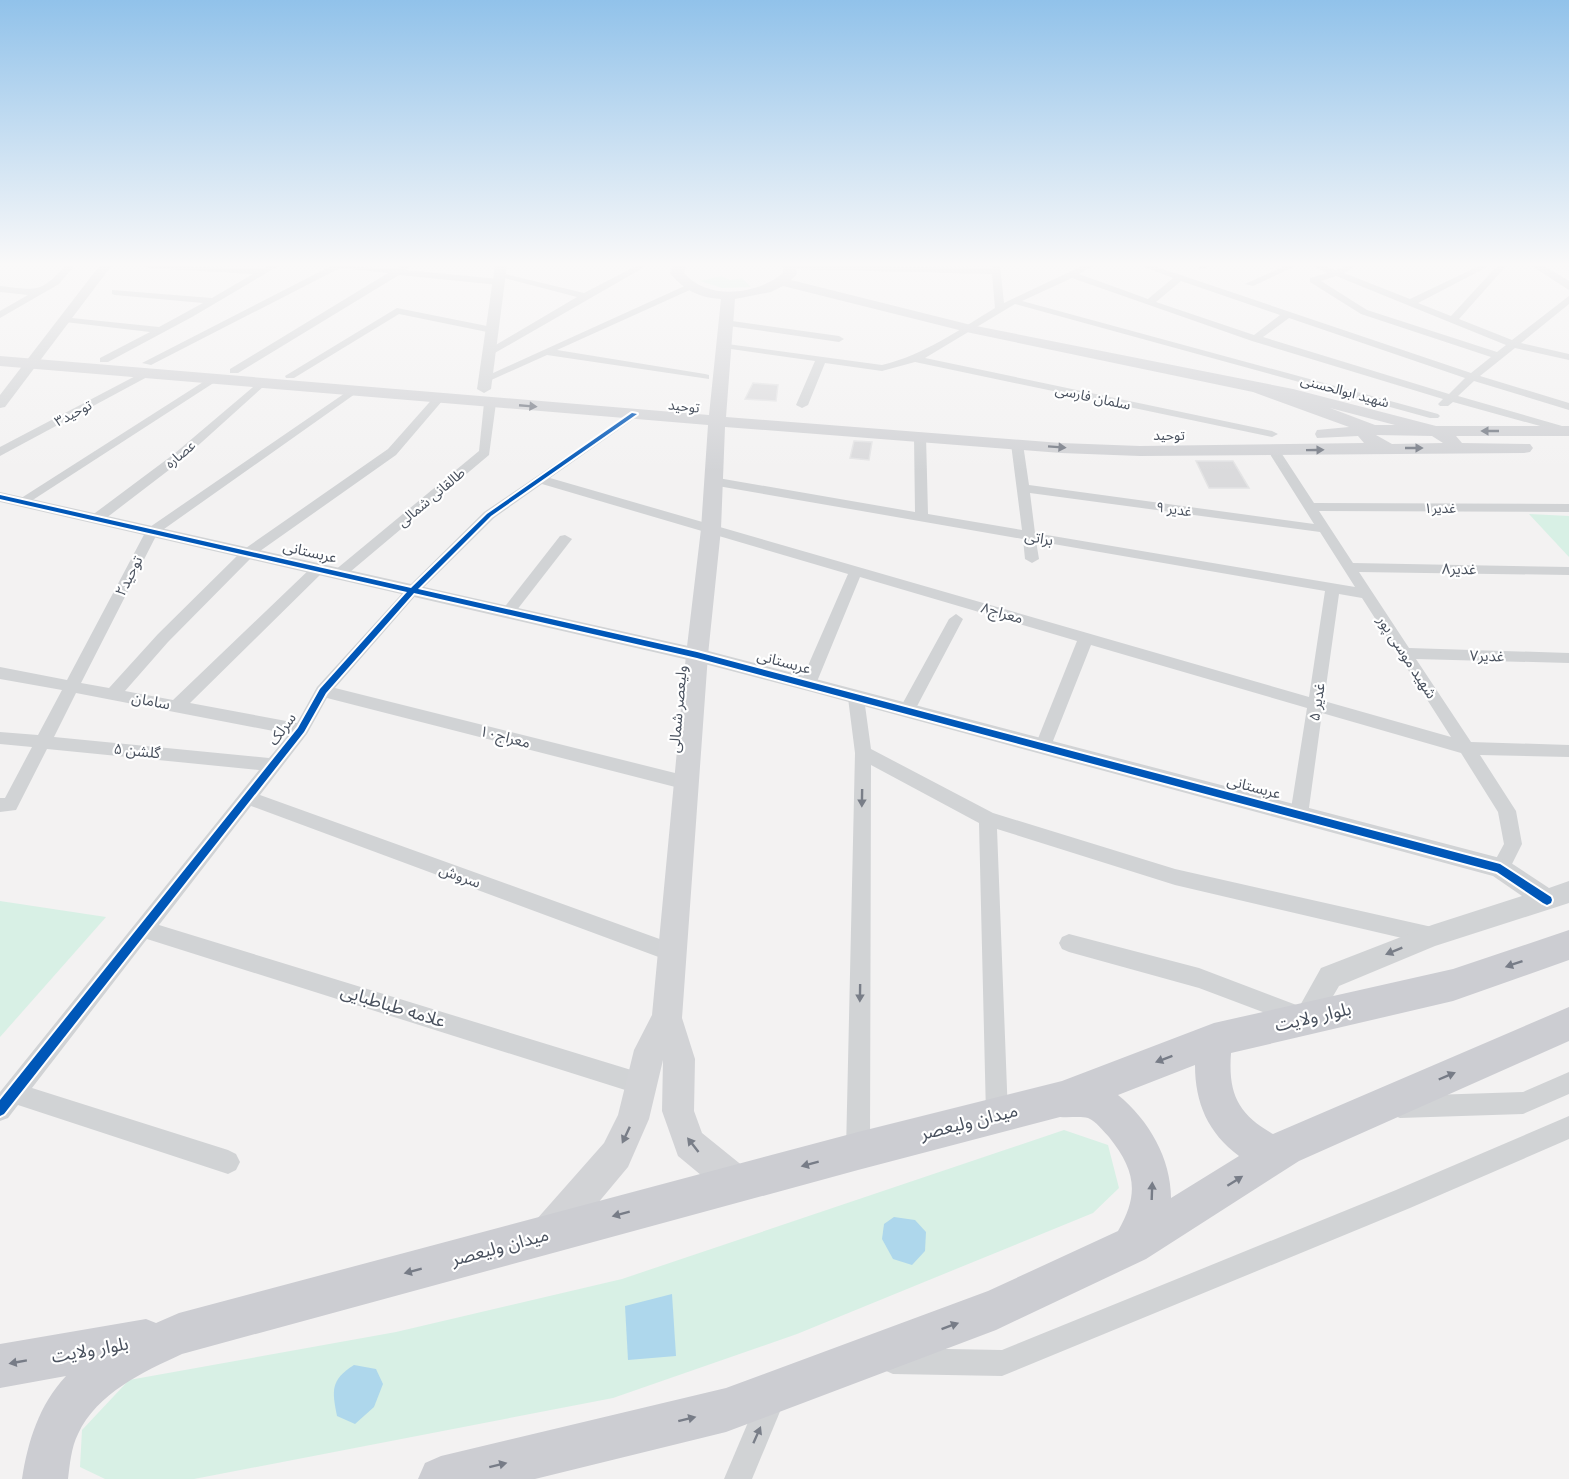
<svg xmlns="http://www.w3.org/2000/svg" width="1569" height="1479" viewBox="0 0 1569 1479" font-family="Lato,'Noto Sans Arabic',sans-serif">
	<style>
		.green { fill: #d8f0e5 }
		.water { fill: #aed7ec }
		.building { fill: #dadadc; stroke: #e4e4e5; stroke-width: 1.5 }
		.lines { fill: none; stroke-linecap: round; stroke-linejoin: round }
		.minor { fill: #d1d3d5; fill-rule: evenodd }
		.tertiary { fill: #d1d3d5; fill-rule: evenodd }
		.secondary { fill: #d2d3d6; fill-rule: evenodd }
		.primary { fill: #cccdd2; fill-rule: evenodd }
		.cycleway-casing { stroke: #fff; stroke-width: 4 }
		.cycleway { fill: #0057b8; fill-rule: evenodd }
		.oneway { fill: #797e88 }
		.oneway2 { fill: #777c87 }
		.labels { text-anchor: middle; stroke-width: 4.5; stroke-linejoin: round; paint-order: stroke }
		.far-street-label { font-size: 14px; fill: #49515e; stroke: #fff }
		.street-label { font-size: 15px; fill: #49515e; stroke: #fff }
		.near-street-label { font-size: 18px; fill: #49515e; stroke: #fff }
	</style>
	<rect width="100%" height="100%" fill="#f3f2f2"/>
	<g class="green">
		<polygon points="721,276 730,280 742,278 751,287 722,288 700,281"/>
		<polygon points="1529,514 1569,516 1569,557"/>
		<polygon points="0,901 106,917 0,1037"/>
		<polygon points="1064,1130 1108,1145 1119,1188 1093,1213 797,1334 613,1398 194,1479 105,1479 80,1467 82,1430 129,1380 396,1332 622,1279"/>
	</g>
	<g class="water">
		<polygon points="894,1217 915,1220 926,1232 925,1251 912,1265 893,1259 882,1239 884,1224"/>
		<polygon points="672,1294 676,1356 628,1360 625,1306"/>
		<path d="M354,1365L376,1369L383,1384L374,1407L355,1424L337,1416C332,1391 330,1380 354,1365Z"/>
	</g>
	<g class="building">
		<polygon points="753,383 778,385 776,401 745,399"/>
		<polygon points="854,441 872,442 869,460 850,458"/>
		<polygon points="1196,461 1233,461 1249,488 1209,488"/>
	</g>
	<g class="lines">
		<g class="minor">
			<path d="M66,265H75L59,284L0,318V311L28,295L0,292V286C37,290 40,294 66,265Z"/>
			<polygon points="144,265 262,269 270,265 280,265 192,317 108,362 100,362 100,358 150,332 65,322 60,319 62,317 159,327 203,303 115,295 112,294 112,290 212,298 253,274 148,268"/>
			<polygon points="328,265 396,269 402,265 412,265 406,270 499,279 504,282 499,285 399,275 238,373 230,373 230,369 388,273 340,268 151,365 142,363 329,267"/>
			<polygon points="638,265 648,265 493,354 484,352 577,297 497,276 497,272 584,293"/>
			<path d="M786,265L992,268V265H1000L1004,303L1084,265H1094L1079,274L1148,299L1173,278L1139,265H1151L1471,373L1491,357L1361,314L1310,282V278L1327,273L1311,265H1322L1336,270L1348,265H1358L1344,273L1410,299L1481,265H1491L1418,303L1451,316L1498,265H1507L1459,319L1512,340L1569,296V304L1521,343L1569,354V360L1515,348L1480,376L1569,403V410L1474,381L1458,396L1569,428V434L1453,402L1448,406H1440L1438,404L1443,399L1252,341L1072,278L1022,301L1438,414L1440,416L1438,418H1430L1015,304L925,358L1272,431L1278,434L1272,437L915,362L882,371L825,363L808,405L802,408L796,405L815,361L724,348L720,347V343L882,365C924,355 959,330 995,308L992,274L790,269L787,268ZM1336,276L1506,345L1497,352L1367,310L1321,281ZM1181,281L1280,315L1254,335L1156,302ZM1289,318L1465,378L1449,394L1263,337Z"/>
			<polygon points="1203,265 1215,265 1199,270 1199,266"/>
			<polygon points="1287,265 1298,265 1253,286 1245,284"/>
			<polygon points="689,284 694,287 692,289 557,350 705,374 709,375 709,379 547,355 489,381 481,381 480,379"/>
			<polygon points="397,308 492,327 497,330 492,333 399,314 294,378 286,378 285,376"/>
			<polygon points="725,320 839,336 844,339 839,342 722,325 722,321"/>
			<polygon points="145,371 149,372 149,376 0,456 0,447"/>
			<polygon points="211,377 216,380 215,382 25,505 21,506 15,502"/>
			<polygon points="260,381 265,384 264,386 182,460 101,522 91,522 90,519 91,516 174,454"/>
			<path d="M351,389L355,390V394L157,534L81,683L109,688L158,634L243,550L388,449L435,396H443V400L396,455L253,556L168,642L125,691L173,700L313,566H323L325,569L323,572L190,703L297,723L317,687L407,588L484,512L634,411L638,412V416L550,478L1309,697L1325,591L1036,541L1039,559L1032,563L1025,559L1023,539L712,485L706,481L712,477L915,512L914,436L920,433L926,436L928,514L1022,530L1011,444L1017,440L1023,444L1029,485L1314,524L1268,451L1270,448H1278L1314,503L1569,504V512L1319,511L1353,563L1569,567V575L1359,572L1409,648L1569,653V663L1416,659L1471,742L1569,745V757L1480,755L1516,811L1522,844L1507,874L1500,876L1493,874L1491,868L1504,844L1498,812L1461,753L1322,713L1308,815L1305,820L1299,822L1293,820L1290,815L1307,708L1091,645L1051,746L1049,751L1043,752L1037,751L1035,746L1077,641L860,577L816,684L814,688H802L800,684L848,574L542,484L494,518L417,594L335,688L687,776L693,778L696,783L693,788L687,790L327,698L307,734L260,795L679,946L682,953L679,960L672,962L251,806L159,925L641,1073L649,1076L652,1084L649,1092L641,1095L147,939L32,1088L228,1150L236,1154L240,1162L236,1170L228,1174L18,1105L8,1118L0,1121V1092L259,770L47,749L16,810L0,812V798H5L32,747L0,744V732L38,735L62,690L0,679V667L67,680L147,529ZM1030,493L1320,532L1355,587L1035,533ZM1339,594L1362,598L1451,737L1324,701ZM76,693L289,734L269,758L54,737Z"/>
			<polygon points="490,400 496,403 489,455 344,577 334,577 332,574 334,571 479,451 484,403"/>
			<polygon points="565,535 572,539 513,615 503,615 501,612 503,609 560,536"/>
			<polygon points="956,614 963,619 915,710 913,714 901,714 899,710 949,619"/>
			<polygon points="856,692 862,694 864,698 871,749 993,813 1175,869 1432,927 1439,930 1442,936 1439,942 1432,945 1175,885 997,829 1008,1115 1005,1123 997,1126 989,1123 986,1115 979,823 871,765 870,1151 866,1159 858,1163 850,1159 846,1151 855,753 848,698 850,694"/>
			<polygon points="1069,934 1199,968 1307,1009 1310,1016 1307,1023 1300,1026 1199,988 1069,952 1062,949 1059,943 1062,937"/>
			<polygon points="1569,1072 1569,1094 1523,1114 1400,1118 1392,1115 1389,1107 1392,1099 1400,1096 1523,1092"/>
			<polygon points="1569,1116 1569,1139 1410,1208 1002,1376 893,1374 884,1370 880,1361 884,1352 893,1348 1002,1350 1396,1190"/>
			<polygon points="773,1384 783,1387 786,1397 752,1479 724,1479 763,1387"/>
		</g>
		<g class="tertiary">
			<polygon points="100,265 112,265 5,407 0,408 0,395"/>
			<polygon points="495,265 507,265 491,389 484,393 477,389"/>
			<polygon points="1530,265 1543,265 1569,281 1569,290"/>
			<polygon points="0,492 697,648 808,677 1500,858 1508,861 1549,888 1569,881 1569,903 1435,946 1339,986 1315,1027 1306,1031 1297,1027 1293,1018 1321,968 1432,925 1522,896 1493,876 808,691 697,662 0,502"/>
		</g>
		<path class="secondary" d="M674,265H686L684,273C708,301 757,295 783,273V265H795L797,274L791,280L971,325L1293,389L1436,426H1569V436H1456L1462,443L1530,444L1533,448L1530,452L1524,453L1140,456L1061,453L725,427L721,529L708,655L682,1018L695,1059L694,1111L702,1133L749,1171L754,1183L749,1195L737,1200L725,1195L678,1156L662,1111L663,1060L649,1119L628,1167L562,1246L549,1251L536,1246L531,1233L536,1220L604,1143L618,1115L634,1050L652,1015L686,655L701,529L708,425L0,366V356L709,415L721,299C700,298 683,290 670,273ZM783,286L971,333L1253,392L1349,427L1317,430L1315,434L1317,438L1358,436L1364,443L1140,446L1061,443L726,417L735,299L771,292ZM1330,408L1395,425H1375ZM1376,435L1432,436L1443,443L1392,444Z"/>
		<path class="primary" d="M1569,930V960L1453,1001L1231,1053C1228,1094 1238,1114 1273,1134L1569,1007V1041L1299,1161L1146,1259L996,1330L726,1432L535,1479H418L425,1463L441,1456L726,1388L988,1291L1118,1231C1140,1193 1135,1170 1109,1137C1103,1131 1096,1121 1088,1118C1080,1116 1069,1118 1060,1117L858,1170L182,1354C143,1372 97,1393 78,1434C71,1448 70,1464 68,1479H22C28,1441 39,1405 66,1376L0,1388V1344L146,1319L156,1323L179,1313L858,1132L1062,1081L1214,1023L1453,969ZM1195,1065C1195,1103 1208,1133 1239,1156L1171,1198C1171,1159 1149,1120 1118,1095Z"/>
		<defs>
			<polygon id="cycleway" points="632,413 637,414 491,516 418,589 697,652 1500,864 1551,897 1552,900 1551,903 1547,905 1543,903 1497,872 697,658 414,593 326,693 304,732 4,1114 0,1116 0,1100 298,728 320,689 407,592 0,499 0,495 411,588 487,514"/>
		</defs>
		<use href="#cycleway" class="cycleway-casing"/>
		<use href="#cycleway" class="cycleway"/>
	</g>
	<defs><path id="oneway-solid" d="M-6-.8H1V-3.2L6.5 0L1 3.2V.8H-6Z" transform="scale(1.5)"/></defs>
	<g class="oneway">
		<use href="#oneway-solid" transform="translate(528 406) rotate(5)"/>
		<use href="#oneway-solid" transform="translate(1490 431) rotate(-180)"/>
		<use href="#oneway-solid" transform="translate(1057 447) rotate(4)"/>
		<use href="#oneway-solid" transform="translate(1414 448)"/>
		<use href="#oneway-solid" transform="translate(1315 450) rotate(-1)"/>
		<use href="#oneway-solid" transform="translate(862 798) rotate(91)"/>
		<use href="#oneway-solid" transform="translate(1394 951) rotate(158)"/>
		<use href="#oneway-solid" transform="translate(860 993) rotate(91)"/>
		<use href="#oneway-solid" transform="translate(626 1135) rotate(115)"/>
		<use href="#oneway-solid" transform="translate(693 1145) rotate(-128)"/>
		<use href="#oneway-solid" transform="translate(757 1435) rotate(-66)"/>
	</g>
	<g class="oneway2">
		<use href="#oneway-solid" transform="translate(1514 964) rotate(161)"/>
		<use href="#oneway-solid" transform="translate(1164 1059) rotate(159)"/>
		<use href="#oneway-solid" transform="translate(1447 1076) rotate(-23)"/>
		<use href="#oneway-solid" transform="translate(810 1164) rotate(165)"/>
		<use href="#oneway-solid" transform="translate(1235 1181) rotate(-32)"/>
		<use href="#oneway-solid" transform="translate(1152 1191) rotate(-88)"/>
		<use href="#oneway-solid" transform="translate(621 1214) rotate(165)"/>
		<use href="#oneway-solid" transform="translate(413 1271) rotate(165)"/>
		<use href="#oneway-solid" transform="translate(950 1326) rotate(-20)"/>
		<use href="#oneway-solid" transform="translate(18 1362) rotate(170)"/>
		<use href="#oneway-solid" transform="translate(687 1419) rotate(-14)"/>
		<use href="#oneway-solid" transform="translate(498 1465) rotate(-14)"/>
	</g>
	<linearGradient id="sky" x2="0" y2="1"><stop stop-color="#91c2ea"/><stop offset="0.56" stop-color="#faf9f9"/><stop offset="1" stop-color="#faf9f9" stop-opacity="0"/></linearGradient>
	<rect width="1569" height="472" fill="url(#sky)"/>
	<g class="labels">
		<g class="far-street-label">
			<text transform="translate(1345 391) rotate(15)" y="5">شهید ابوالحسنی</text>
			<text transform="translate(1093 397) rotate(12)" y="5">سلمان فارسی</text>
			<text transform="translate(684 406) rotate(6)" y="5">توحید</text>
			<text transform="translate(73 413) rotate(-28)" y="5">توحید۳</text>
			<text x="1169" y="440">توحید</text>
			<text transform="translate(180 454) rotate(-40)" y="5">عصاره</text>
			<text transform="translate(431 497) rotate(-40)" y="5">طالقانی شمالی</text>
			<text x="1440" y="513">غدیر۱</text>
			<text transform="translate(1174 509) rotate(8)" y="5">غدیر ۹</text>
		</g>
		<g class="street-label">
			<text transform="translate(1039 538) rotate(10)" y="5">براتی</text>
			<text transform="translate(310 552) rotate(13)" y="5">عربستانی</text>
			<text transform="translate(1459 569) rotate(1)" y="5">غدیر۸</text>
			<text transform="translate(129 576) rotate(-63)" y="5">توحید۲</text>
			<text transform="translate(1002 613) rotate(16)" y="5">معراج۸</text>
			<text transform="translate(1487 656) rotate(2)" y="5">غدیر۷</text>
			<text transform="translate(1407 657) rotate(57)" y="5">شهید موسی پور</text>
			<text transform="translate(784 662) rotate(15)" y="5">عربستانی</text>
			<text transform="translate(151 701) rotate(11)" y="5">سامان</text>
			<text transform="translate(1317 702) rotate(-81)" y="5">غدیر ۵</text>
			<text transform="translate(678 709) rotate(-85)" y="5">ولیعصر شمالی</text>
			<text transform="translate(282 729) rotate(-54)" y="5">سرلک</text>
			<text transform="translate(505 737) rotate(14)" y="5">معراج۱۰</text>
			<text transform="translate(137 751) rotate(6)" y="5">گلشن ۵</text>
			<text transform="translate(1254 787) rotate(15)" y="5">عربستانی</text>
			<text transform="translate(460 876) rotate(20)" y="5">سروش</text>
		</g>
		<g class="near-street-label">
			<text transform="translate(393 1006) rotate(17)" y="6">علامه طباطبایی</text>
			<text transform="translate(1313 1017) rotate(-13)" y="6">بلوار ولایت</text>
			<text transform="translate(969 1122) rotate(-14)" y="6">میدان ولیعصر</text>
			<text transform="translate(500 1247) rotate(-15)" y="6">میدان ولیعصر</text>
			<text transform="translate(90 1350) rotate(-10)" y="6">بلوار ولایت</text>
		</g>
	</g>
</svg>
